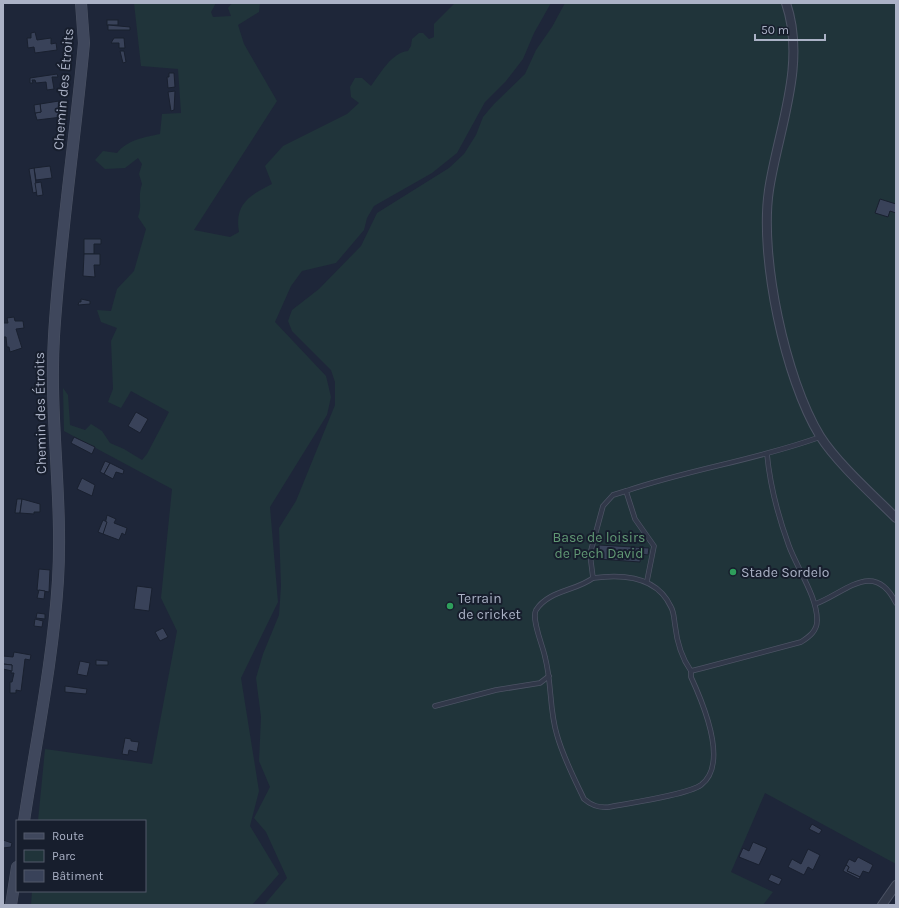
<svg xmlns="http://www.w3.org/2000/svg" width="899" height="908" viewBox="0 0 899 908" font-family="Karla,sans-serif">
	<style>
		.green { fill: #20343a }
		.building { fill: #394259; stroke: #19202f }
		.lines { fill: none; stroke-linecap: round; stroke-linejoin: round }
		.lane-casing { stroke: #4c5364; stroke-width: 5.5 }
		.street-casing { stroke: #4c5364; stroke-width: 10 }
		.secondary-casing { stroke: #4c5364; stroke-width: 12 }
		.lane { stroke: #313849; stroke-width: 4 }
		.street { stroke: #313849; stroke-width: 8 }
		.secondary { stroke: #3f475c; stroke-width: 11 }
		.leisure-dot { fill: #2e9e5b; stroke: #171e2d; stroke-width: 1.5 }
		.labels { text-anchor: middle; stroke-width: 4; stroke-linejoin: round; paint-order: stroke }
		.street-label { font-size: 14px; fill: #abb2c6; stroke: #171e2d }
		.park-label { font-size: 14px; fill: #619874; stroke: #171e2d }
		.poi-label { font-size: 14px; fill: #abb2c6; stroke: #171e2d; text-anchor: start }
	</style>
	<rect width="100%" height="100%" fill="#1e2639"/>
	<g class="green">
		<path d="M134,3H216L211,12L213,17L231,16L228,8L232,3H260L259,12L238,25L244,44L277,101L194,230L230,237L239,232C234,204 250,195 272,184L265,166L283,146L347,114L359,103L351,97L350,87L355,78H362L371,86C381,73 391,53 408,51L411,46L412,39L419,33H423L429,39L434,37V24L455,3H551L534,33L523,59L506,81L485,102L457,153L432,173L374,206L367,218L364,230L336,263L302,271L291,286L275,322L326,376L331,397L327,415L270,507L278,602L241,678L259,791L250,826L279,874L252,905H31L32,891H145V821H38L45,749L152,764L177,631L161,598L172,489L64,431L63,388L68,395L70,425L85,430L91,424L102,431L110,443L124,449L142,460L147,454L169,412L131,391L121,408L108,402L113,389L111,341L117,328L101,322L97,310L111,311L117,289L134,271L146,229L138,217C143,203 137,199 142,184L139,174L142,164L138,158L125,168L105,169L95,160L103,151L117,153C127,140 145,137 160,134L162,114L181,113L178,69L141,66Z"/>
		<polygon points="565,3 896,3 896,864 765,793 731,872 773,892 763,905 264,905 287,878 266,832 254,818 270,787 259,761 261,717 256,678 263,654 279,615 281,586 279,528 296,501 335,405 335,382 331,370 292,331 288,321 292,310 319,289 361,246 377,213 449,168 464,154 476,135 483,117 494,104 525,74 536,50 552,27"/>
	</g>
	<g class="building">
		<rect x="107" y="20" width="11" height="5"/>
		<polygon points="108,25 130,27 130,30 108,30"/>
		<polygon points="35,32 37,40 51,38 51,44 56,43 57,50 35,53 34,47 28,48 27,38 31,38 31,33"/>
		<polygon points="114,38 124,38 125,48 119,48 119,43 111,43"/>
		<polygon points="120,51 124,51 126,62 123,63"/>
		<polygon points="169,73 174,73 175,87 168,88 167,77 169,77"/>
		<polygon points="57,74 58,77 52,77 54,89 47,90 46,82 36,83 35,80 32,80 33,83 30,83 30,78"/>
		<polygon points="175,91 174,110 171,111 168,92"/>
		<polygon points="59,101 62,117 37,120 35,113 41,112 40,104"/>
		<polygon points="40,104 41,112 35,113 34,105"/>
		<polygon points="50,166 52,178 36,180 34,168"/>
		<polygon points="34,168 37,192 33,193 29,169"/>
		<polygon points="41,182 43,195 37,196 35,183"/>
		<polygon points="880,199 896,204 896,213 890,211 888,217 875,213"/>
		<polygon points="84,239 101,239 101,244 94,244 94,254 84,254"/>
		<polygon points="84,254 100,254 100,265 94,265 95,277 83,276"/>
		<polygon points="81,299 90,301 90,304 78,305 79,302 81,302"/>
		<polygon points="14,317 15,321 23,321 24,328 16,329 22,348 10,352 9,347 7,347 6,337 3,337 3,323 8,323 7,318"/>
		<polygon points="136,412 148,419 140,433 128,426"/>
		<polygon points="74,437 95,447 92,454 71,443"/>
		<polygon points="105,461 110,463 104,474 100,472"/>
		<polygon points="110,463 124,470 123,474 116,472 113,479 104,474"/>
		<polygon points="82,478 95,485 92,496 77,489"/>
		<polygon points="17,499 22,499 20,513 15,513"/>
		<polygon points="22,499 40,504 40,512 34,512 34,514 20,513"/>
		<polygon points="107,515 116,519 114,523 127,528 125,535 122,533 119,540 103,534"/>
		<polygon points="103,520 107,522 103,534 98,532"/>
		<polygon points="599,545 649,548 648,555 641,554 640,562 598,559"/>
		<polygon points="39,569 50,570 49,592 37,590"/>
		<polygon points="137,586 152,588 149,611 134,609"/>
		<polygon points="39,590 45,591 44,599 37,598"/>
		<polygon points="37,613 45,614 45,619 36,618"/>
		<polygon points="35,619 43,621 42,627 34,626"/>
		<polygon points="163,628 168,637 160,641 155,632"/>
		<polygon points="14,652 31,655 30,660 25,659 21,691 16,690 16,693 10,693 10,682 12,682 14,673 11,673 12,665 3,664 3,656 13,657"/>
		<polygon points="96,660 108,661 108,665 96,665"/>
		<polygon points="80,661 90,663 87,676 77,674"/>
		<polygon points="3,664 12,665 12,671 3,669"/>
		<polygon points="65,686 87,689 86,694 65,692"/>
		<polygon points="125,738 131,739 131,741 139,742 137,752 129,750 128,755 122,754"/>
		<polygon points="812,824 822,830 819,834 809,829"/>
		<polygon points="3,840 12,843 11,847 3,848"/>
		<polygon points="753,842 767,848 759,865 739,857 743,848 749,851"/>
		<polygon points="808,849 820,855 813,870 808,867 804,875 788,867 792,859 801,864"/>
		<polygon points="858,857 873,865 869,873 863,871 860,877 847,871 849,867 846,865 849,859 855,862"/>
		<polygon points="846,865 849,867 847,871 860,877 859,879 843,871"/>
		<polygon points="771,874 782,879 779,885 768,880"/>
	</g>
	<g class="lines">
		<defs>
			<g id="lane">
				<path d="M626,491L613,495L603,506L590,554L593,578C622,574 657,576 671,607C674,612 674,619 675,625C677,643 681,657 691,671L703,668L801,642C809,637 817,631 817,621C818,598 797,568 789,546C778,516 770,486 767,454"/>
				<path d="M593,578C576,591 549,590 536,610C531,619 543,646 545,657C552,683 549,709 557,735C563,757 574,778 584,799C592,806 599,808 609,807C629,803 687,795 701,785C729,764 703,703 691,677V671"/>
				<path d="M647,581L654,546L635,519L626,491C690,469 757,460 820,437"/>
				<path d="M815,604C844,594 874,558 896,603"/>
				<polyline points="435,706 496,690 540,683 549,676"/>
			</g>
			<g id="street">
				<path d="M786,3C807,64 778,130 769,190C759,256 785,379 820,436C837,463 873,495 896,518"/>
				<polyline points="882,905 896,885"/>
			</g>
			<g id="secondary">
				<path d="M24,821C36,741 53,661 58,580C63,499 49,417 54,336C60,238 75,141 84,43L81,3"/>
				<polyline points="11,905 17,867"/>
			</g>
		</defs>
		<use href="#lane" class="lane-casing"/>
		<use href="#street" class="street-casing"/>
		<use href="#secondary" class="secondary-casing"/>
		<use href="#lane" class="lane"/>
		<use href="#street" class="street"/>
		<use href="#secondary" class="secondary"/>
	</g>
	<g class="leisure-dot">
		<circle cx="733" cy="572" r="4"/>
		<circle cx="450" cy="606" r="4"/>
	</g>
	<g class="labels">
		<g class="street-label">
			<text transform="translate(63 89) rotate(-85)" y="5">Chemin des Étroits</text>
			<text transform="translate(40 413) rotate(-91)" y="5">Chemin des Étroits</text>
		</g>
		<g class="park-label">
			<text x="599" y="542">Base de loisirs<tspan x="599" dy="16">de Pech David</tspan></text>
		</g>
		<g class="poi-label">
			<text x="741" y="577">Stade Sordelo</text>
			<text x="458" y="603">Terrain<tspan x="458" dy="16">de cricket</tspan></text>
		</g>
	</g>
	<rect width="899" height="908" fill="none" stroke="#abb2c6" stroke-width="8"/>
	<rect x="16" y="820" width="130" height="72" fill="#171e2d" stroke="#52596a"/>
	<rect x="24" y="833" width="20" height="6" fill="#3f475c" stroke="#52596a"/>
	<text x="52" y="840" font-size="12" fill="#abb2c6">Route</text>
	<rect x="24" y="850" width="20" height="12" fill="#20343a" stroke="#52596a"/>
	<text x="52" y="860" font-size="12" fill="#abb2c6">Parc</text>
	<rect x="24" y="870" width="20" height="12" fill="#394259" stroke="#52596a"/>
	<text x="52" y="880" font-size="12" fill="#abb2c6">Bâtiment</text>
	<path d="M755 34v6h70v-6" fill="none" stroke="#abb2c6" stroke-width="2"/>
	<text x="761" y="34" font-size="12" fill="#abb2c6" stroke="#171e2d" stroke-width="3" paint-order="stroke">50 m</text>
</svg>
